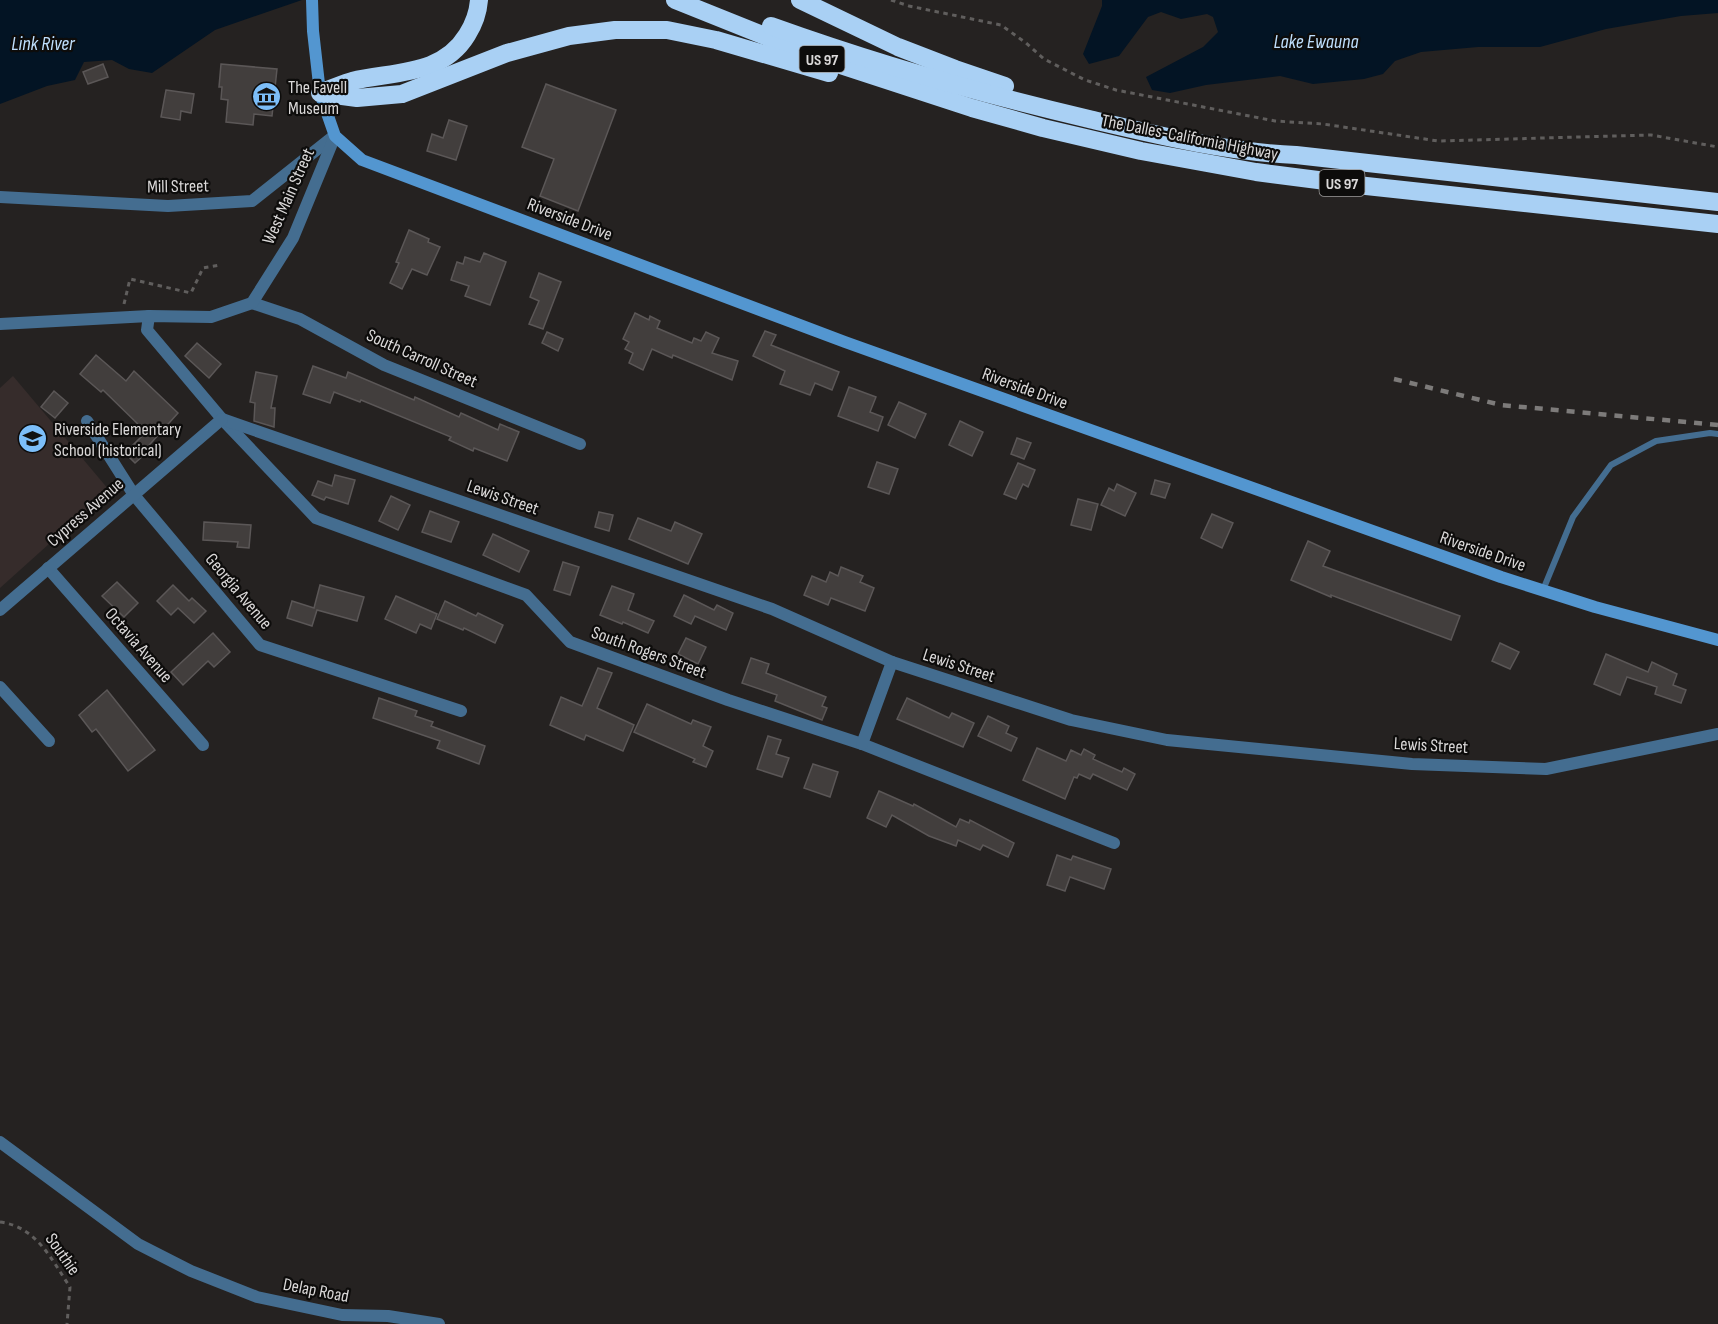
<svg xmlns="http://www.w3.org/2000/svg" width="1718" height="1324" viewBox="0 0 1718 1324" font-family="'Sofia Sans Condensed',sans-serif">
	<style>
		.built { fill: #362c2b }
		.water { fill: #031424 }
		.building { fill: #423e3d; stroke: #5b5757; stroke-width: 1.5 }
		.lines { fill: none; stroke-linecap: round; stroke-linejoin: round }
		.path { stroke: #605e5d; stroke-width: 3; stroke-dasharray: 4.5 4.5; stroke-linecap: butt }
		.lane { stroke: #446d90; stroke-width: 6 }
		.street { stroke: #446d90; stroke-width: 12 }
		.secondary { stroke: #5396d0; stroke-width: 12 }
		.highway { stroke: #a9d0f4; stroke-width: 18 }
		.rail { stroke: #7d7b7a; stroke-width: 4.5; stroke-dasharray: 8 8; stroke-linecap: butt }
		.labels { text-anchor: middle; stroke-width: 4.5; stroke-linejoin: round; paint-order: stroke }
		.shield { fill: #0d0c0b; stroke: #9c9b9a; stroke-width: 1.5 }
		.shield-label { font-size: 16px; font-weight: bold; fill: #dad8d8 }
		.poi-label { font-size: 18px; fill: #dad8d8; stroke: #0d0c0b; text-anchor: start }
		.street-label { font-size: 18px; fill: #dad8d8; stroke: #0d0c0b }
		.water-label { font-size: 20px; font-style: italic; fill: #bfdffd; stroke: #0d0c0b }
	</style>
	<rect width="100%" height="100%" fill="#252221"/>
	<polygon class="built" points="13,376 109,490 0,588 0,388"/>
	<g class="water">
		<polygon points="0,0 302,0 215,30 152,73 129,69 112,60 84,62 75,80 47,86 0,104"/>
		<polygon points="1102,0 1718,0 1718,13 1681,16 1606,29 1540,47 1478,47 1421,52 1395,61 1383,74 1364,79 1313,84 1280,76 1206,85 1170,93 1152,90 1146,77 1203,47 1218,32 1213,17 1207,14 1181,19 1161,12 1148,17 1119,56 1089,64 1083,54 1102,6"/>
	</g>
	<g class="building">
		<polygon points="103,64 108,77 88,84 83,72"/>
		<polygon points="221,64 277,69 272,116 254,114 253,125 226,122 228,100 221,99 222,87 219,87"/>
		<polygon points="546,84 616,110 578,211 540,196 554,159 522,147"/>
		<polygon points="166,90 194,94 191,113 181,111 180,120 161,117"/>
		<polygon points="449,120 467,126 456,160 427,151 432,134 443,138"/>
		<polygon points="409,230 429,239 428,242 440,247 427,275 412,269 402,289 390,283 399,263 396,262"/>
		<polygon points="484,253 506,262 490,305 465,296 469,286 451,280 457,262 463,264 465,257 480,262"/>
		<polygon points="539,273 561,282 543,329 529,324 539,301 530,297"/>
		<polygon points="635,313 649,320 650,316 660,321 657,328 692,343 694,338 701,341 706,332 719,338 712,353 738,361 732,380 673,355 672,358 652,349 643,370 629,363 633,353 625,349 629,342 623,339"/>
		<polygon points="765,331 776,335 771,345 839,372 832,390 815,383 810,395 780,384 785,371 753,356"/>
		<polygon points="547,332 563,339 558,351 542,343"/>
		<polygon points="197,343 221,364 209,378 185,356"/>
		<polygon points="96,355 126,381 134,371 178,413 143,452 145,454 135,463 125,453 143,435 140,433 143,429 103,390 101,392 80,374"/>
		<polygon points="313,366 346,378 348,372 414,400 415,397 459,417 461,413 498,430 500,424 519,432 507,461 474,448 473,451 449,440 451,437 361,400 360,402 334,392 330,403 303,394"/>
		<polygon points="256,372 277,376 271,408 275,408 274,427 254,421 255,403 250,402"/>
		<polygon points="849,387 876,397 870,412 883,417 878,431 838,416"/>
		<polygon points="54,391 68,403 55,418 41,407"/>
		<polygon points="899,402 926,414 915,438 888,425"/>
		<polygon points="960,421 983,432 972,456 949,445"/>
		<polygon points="1017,438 1031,443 1024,459 1011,454"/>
		<polygon points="877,462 898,469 889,494 868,487"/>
		<polygon points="1018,463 1035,470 1028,487 1023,484 1016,499 1004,494"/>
		<polygon points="335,475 355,480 348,504 326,497 324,500 312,495 318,481 332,486"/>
		<polygon points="1155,480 1170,484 1165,498 1151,494"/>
		<polygon points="1117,484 1136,493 1125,516 1101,505 1109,488 1114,491"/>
		<polygon points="391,496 410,505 398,530 379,521"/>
		<polygon points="1078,499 1098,504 1091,530 1071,525"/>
		<polygon points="430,511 459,522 451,542 422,532"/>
		<polygon points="599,512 613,515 609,531 595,527"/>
		<polygon points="1212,514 1233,523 1222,548 1201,538"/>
		<polygon points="638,518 671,531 675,522 702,534 688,564 629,539"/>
		<polygon points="204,522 251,525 249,548 237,547 238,542 203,540"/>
		<polygon points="493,534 529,551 519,572 483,555"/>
		<polygon points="1308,541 1330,551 1323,566 1460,616 1451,640 1331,595 1331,597 1291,580"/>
		<polygon points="563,562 579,567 570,595 554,590"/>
		<polygon points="841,567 863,576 860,582 874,588 865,611 831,598 828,605 804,595 812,576 826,582 830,572 838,576"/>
		<polygon points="117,582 138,603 124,617 102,596"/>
		<polygon points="173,585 189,601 192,598 206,611 194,623 178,608 171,615 157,601"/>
		<polygon points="320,585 364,597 357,621 317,610 312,626 287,618 292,601 314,608"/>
		<polygon points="612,586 634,594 628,610 654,621 648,633 623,622 622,624 600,615"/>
		<polygon points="684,595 714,610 717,605 733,613 726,630 695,616 691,624 674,616"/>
		<polygon points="396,596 437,614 431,629 420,624 416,633 385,619"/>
		<polygon points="445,601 476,616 478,613 503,625 495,643 464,628 463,630 437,619"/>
		<polygon points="213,633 230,652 214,667 208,661 183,685 171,672"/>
		<polygon points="686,638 706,647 698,664 678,654"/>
		<polygon points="1500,643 1519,652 1510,669 1492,661"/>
		<polygon points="1606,654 1648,672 1652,662 1677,674 1673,685 1686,690 1681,703 1655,694 1657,687 1627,677 1620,695 1594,684"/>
		<polygon points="751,658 769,664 766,673 826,697 822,706 827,708 822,720 775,701 777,695 742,683"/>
		<polygon points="598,668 612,673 597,708 634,725 623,751 586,735 584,740 550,725 561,697 582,706"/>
		<polygon points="107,690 155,750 128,771 96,729 92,732 79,715"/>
		<polygon points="379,698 417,711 415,716 433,722 431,726 485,746 479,764 437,748 440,741 373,718"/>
		<polygon points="907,698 949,718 952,713 974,723 963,747 897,719"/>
		<polygon points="647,704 691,724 693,720 711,727 703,746 713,751 706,767 693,762 695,759 634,732"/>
		<polygon points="988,716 1009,726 1006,733 1017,738 1011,751 978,736"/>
		<polygon points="768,736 781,740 776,754 789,758 782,777 757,769"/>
		<polygon points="1037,748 1066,761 1071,750 1081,755 1084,749 1095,755 1093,759 1122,772 1124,768 1135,774 1127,790 1093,774 1090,779 1079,774 1077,778 1074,777 1065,799 1023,780"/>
		<polygon points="813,764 838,772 830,797 804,788"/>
		<polygon points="879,791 913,806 914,804 956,827 960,819 969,823 970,820 1014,843 1008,857 983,845 980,850 958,840 956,846 929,836 892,815 886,827 867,818"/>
		<polygon points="1057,855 1071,860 1073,856 1111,869 1104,889 1070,877 1065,891 1047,885"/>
	</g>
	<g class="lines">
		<g class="path">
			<polyline points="891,0 909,6 1001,25 1026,43 1044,59 1085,80 1116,90 1275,121 1323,124 1438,141 1651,135 1718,147"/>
			<polyline points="124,304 130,279 191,293 203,268 220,265"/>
			<path d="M0,1222C37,1227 51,1259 70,1287L67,1324"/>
		</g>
		<polyline class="lane" points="1543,590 1573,517 1611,465 1656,441 1710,433 1718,434"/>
		<g class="street">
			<polyline points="0,197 168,206 252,201 334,136"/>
			<polyline points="252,303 300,319 384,365 580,444"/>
			<polyline points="149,316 147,330 222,419 316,518 526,595 570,642 728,700 862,744 1114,843"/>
			<polyline points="0,324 149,316 211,317 252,303 293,238 335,136"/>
			<polyline points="222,419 772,609 892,662 1071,720 1167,740 1412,764 1546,769 1718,734"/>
			<polyline points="87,421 134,495 260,645 461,711"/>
			<polyline points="48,568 203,745"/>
			<polyline points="0,610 222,419"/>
			<polyline points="0,687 49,741"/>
			<polyline points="862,744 892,662"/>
			<polyline points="0,1142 138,1244 191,1271 257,1297 342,1315 388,1316 439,1324"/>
		</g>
		<polyline class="secondary" points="312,0 313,31 320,93 335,136 362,160 845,342 1501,577 1595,607 1718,640"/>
		<g class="highway">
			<polyline points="675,0 825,60 972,108 1043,128 1141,151 1256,172 1357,185 1718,224"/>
			<polyline points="800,0 898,47 955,69 1005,86"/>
			<path d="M771,26C874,63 982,94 1089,119C1157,135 1226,152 1296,155L1718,202"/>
			<path d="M322,92C332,88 342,84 352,81C394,71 442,76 467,35C474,24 478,13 479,0"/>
			<polyline points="320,93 357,98 402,94 507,53 569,36 615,30 667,30 716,40 829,73"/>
		</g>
		<polyline class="rail" points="1394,379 1501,405 1718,425"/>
	</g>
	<defs>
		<symbol id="museum-disc" viewBox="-11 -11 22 22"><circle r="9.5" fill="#7cbef9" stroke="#0d0c0b"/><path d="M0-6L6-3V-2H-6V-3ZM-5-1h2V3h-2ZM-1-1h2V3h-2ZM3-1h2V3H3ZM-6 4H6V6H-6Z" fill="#111"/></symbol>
		<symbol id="school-disc" viewBox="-11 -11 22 22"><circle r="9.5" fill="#7cbef9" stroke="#0d0c0b"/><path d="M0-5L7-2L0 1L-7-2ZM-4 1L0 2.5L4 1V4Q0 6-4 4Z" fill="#111"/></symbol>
	</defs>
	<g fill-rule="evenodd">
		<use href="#museum-disc" x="250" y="80" width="33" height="33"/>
		<use href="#school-disc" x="16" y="422" width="33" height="33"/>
	</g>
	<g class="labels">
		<g class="shield">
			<rect x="799.5" y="46" width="45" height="26" rx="4.5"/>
			<rect x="1319.5" y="170" width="45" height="26" rx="4.5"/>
		</g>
		<g class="shield-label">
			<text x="822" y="65">US 97</text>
			<text x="1342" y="189">US 97</text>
		</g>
		<g class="poi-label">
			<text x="288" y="93">The Favell<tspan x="288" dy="21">Museum</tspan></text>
			<text x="54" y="435">Riverside Elementary<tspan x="54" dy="21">School (historical)</tspan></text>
		</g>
		<g class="street-label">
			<text transform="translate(1190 137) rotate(11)" y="6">The Dalles-California Highway</text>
			<text transform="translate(178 186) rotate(-1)" y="6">Mill Street</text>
			<text transform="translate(288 196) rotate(-66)" y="6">West Main Street</text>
			<text transform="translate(570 219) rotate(21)" y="6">Riverside Drive</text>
			<text transform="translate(422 358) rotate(24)" y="6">South Carroll Street</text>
			<text transform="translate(1025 388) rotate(20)" y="6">Riverside Drive</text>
			<text transform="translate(503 497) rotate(19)" y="6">Lewis Street</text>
			<text transform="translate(85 512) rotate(-41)" y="6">Cypress Avenue</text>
			<text transform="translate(1483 551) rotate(19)" y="6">Riverside Drive</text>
			<text transform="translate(239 591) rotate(50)" y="6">Georgia Avenue</text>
			<text transform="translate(139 645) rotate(49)" y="6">Octavia Avenue</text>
			<text transform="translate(649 652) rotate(20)" y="6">South Rogers Street</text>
			<text transform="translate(959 665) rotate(18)" y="6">Lewis Street</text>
			<text transform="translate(1431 745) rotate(3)" y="6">Lewis Street</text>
			<text transform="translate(63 1254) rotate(55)" y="6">Southie</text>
			<text transform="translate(316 1290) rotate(11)" y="6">Delap Road</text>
		</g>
		<g class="water-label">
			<text x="1316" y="48">Lake Ewauna</text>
			<text x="43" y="50">Link River</text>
		</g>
	</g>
</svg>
